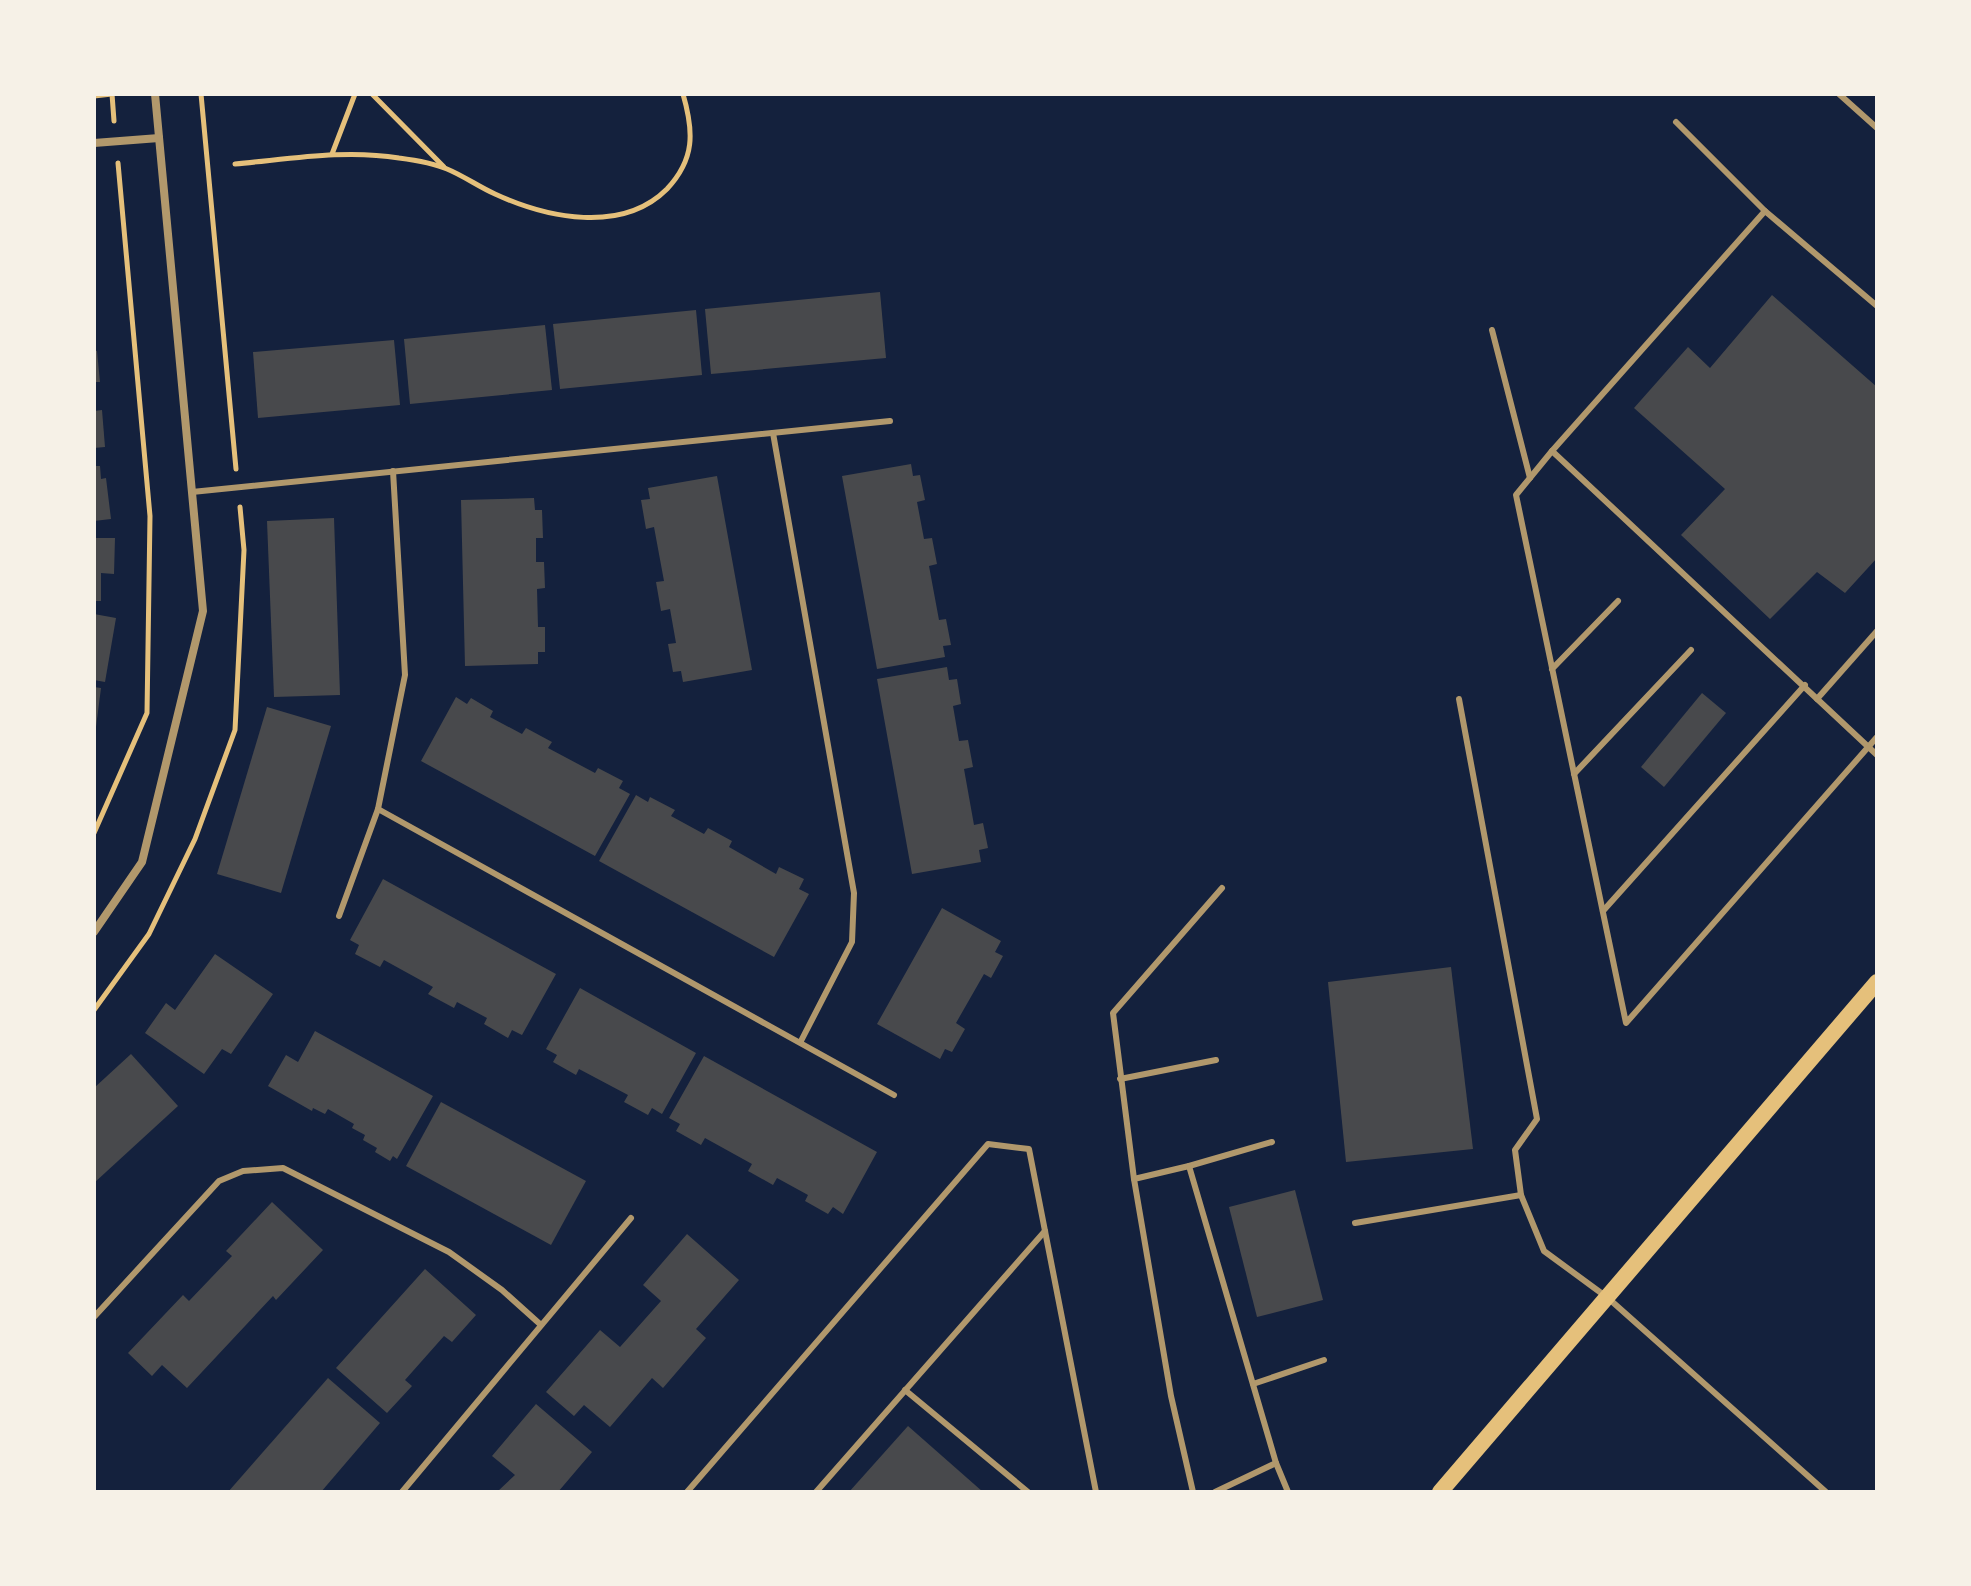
<svg xmlns="http://www.w3.org/2000/svg" width="1971" height="1586" viewBox="0 0 1971 1586" font-family="Signika,sans-serif">
	<style>
		.building { fill: #48494c }
		.lines { fill: none; stroke-linecap: round; stroke-linejoin: round }
		.path { stroke: #e5c07b; stroke-width: 5 }
		.service { stroke: #b1986c; stroke-width: 6 }
		.minor { stroke: #b1986c; stroke-width: 8 }
		.secondary { stroke: #e5c07b; stroke-width: 16 }
	</style>
	<rect width="100%" height="100%" fill="#14213d"/>
	<g class="building">
		<polygon points="880,292 886,358 711,374 705,309"/>
		<polygon points="1772,295 1877,387 1877,558 1845,593 1817,572 1770,619 1681,535 1725,489 1634,408 1688,347 1710,368"/>
		<polygon points="696,310 702,375 560,389 553,324"/>
		<polygon points="545,325 552,390 410,404 404,339"/>
		<polygon points="394,340 400,405 258,418 253,352"/>
		<polygon points="94,350 97,351 100,382 94,382"/>
		<polygon points="102,410 105,447 94,448 94,411"/>
		<polygon points="911,464 913,476 920,475 925,500 917,502 924,539 932,538 937,564 929,566 939,620 946,619 951,645 943,646 945,657 877,669 842,476"/>
		<polygon points="94,466 100,466 101,479 106,478 111,519 94,521"/>
		<polygon points="717,476 752,670 683,682 681,671 673,672 668,644 676,643 670,609 661,611 656,582 664,581 654,527 646,529 641,500 650,499 648,488"/>
		<polygon points="534,498 535,510 542,510 543,538 536,538 536,562 544,562 545,588 537,589 538,627 545,627 545,652 538,652 538,664 465,666 461,500"/>
		<polygon points="334,518 340,695 274,697 267,521"/>
		<polygon points="94,538 115,538 114,574 101,573 101,601 94,601"/>
		<polygon points="94,614 116,618 105,682 94,680"/>
		<polygon points="947,667 949,680 957,679 961,704 953,706 959,741 968,740 973,767 964,769 974,825 983,823 988,848 979,850 981,862 912,874 877,679"/>
		<polygon points="94,687 101,688 96,727 94,727"/>
		<polygon points="1702,693 1726,713 1664,787 1641,767"/>
		<polygon points="456,697 467,704 471,698 493,711 490,717 522,734 526,728 552,742 548,748 595,773 598,768 623,781 619,788 630,794 595,856 421,761"/>
		<polygon points="267,707 331,726 281,893 217,874"/>
		<polygon points="636,795 648,802 650,797 675,810 671,816 704,834 708,828 732,841 729,847 776,874 779,867 804,879 799,889 809,894 774,957 599,861"/>
		<polygon points="383,879 556,974 522,1035 512,1030 508,1038 484,1024 487,1018 457,1002 454,1008 428,994 433,987 384,960 380,967 355,954 359,945 350,940"/>
		<polygon points="942,908 1001,941 995,952 1003,956 991,978 984,974 956,1023 965,1029 952,1052 945,1049 940,1059 877,1024"/>
		<polygon points="215,954 273,994 231,1054 222,1049 204,1074 145,1033 166,1003 175,1010"/>
		<polygon points="1451,967 1473,1149 1346,1162 1328,982"/>
		<polygon points="580,988 696,1053 662,1114 652,1108 648,1115 624,1102 628,1095 579,1069 576,1075 553,1062 557,1055 546,1049"/>
		<polygon points="315,1031 433,1096 397,1159 393,1156 390,1161 375,1152 377,1148 363,1140 365,1135 352,1128 354,1124 328,1109 325,1114 313,1108 312,1111 268,1086 286,1055 298,1062"/>
		<polygon points="131,1054 178,1106 94,1183 94,1088"/>
		<polygon points="704,1056 877,1152 843,1214 833,1207 828,1214 805,1201 808,1195 777,1178 773,1185 748,1171 752,1164 705,1138 701,1145 676,1131 680,1124 669,1118"/>
		<polygon points="441,1102 586,1181 551,1245 406,1166"/>
		<polygon points="1295,1190 1323,1300 1257,1317 1229,1207"/>
		<polygon points="272,1202 323,1250 276,1300 273,1296 187,1388 162,1365 152,1376 128,1353 183,1295 189,1301 232,1256 226,1251"/>
		<polygon points="687,1234 739,1280 696,1329 706,1338 663,1388 652,1378 610,1427 584,1405 574,1416 546,1392 600,1330 620,1347 661,1301 643,1285"/>
		<polygon points="425,1269 476,1315 452,1342 444,1336 405,1380 412,1386 387,1413 336,1368"/>
		<polygon points="328,1378 380,1423 321,1492 228,1492"/>
		<polygon points="536,1404 592,1452 558,1492 497,1492 515,1475 492,1456"/>
		<polygon points="908,1426 983,1492 849,1492"/>
	</g>
	<g class="lines">
		<g class="path">
			<polyline points="112,94 114,121"/>
			<polyline points="201,94 236,469"/>
			<polyline points="372,94 444,167"/>
			<polyline points="94,96 112,94"/>
			<polyline points="332,154 355,94"/>
			<path d="M235,164C290,159 345,149 399,158C414,160 433,163 447,169C464,176 479,187 495,194C547,218 622,234 667,189C695,159 694,132 683,94"/>
			<polyline points="94,833 147,713 150,516 118,163"/>
			<polyline points="94,1010 149,934 195,839 235,730 244,550 240,507"/>
		</g>
		<g class="service">
			<polyline points="1839,94 1877,128"/>
			<polyline points="1676,122 1765,211"/>
			<polyline points="1877,306 1765,211 1552,451 1877,755"/>
			<polyline points="1492,330 1530,478"/>
			<polyline points="773,433 854,893 852,942 801,1041"/>
			<polyline points="1552,451 1516,495 1626,1023 1877,737"/>
			<polyline points="192,492 890,421"/>
			<polyline points="1552,669 1618,601"/>
			<polyline points="1459,699 1537,1119 1515,1150 1521,1195 1544,1251 1608,1298 1826,1492"/>
			<polyline points="1817,699 1877,631"/>
			<polyline points="1574,774 1691,650"/>
			<polyline points="378,809 894,1095"/>
			<polyline points="1603,911 1805,685"/>
			<polyline points="339,916 378,809 405,675 393,471"/>
			<polyline points="1120,1079 1216,1060"/>
			<polyline points="1189,1166 1272,1142"/>
			<polyline points="1134,1179 1113,1013 1222,888"/>
			<polyline points="1355,1223 1521,1195"/>
			<polyline points="94,1317 219,1181 243,1171 283,1168 449,1252 502,1290 541,1325"/>
			<polyline points="1253,1384 1324,1360"/>
			<polyline points="905,1390 1028,1492"/>
			<polyline points="402,1492 631,1218"/>
			<polyline points="687,1492 988,1144 1029,1149 1096,1492"/>
			<polyline points="816,1492 1045,1231"/>
			<polyline points="1193,1492 1171,1396 1134,1179 1189,1166 1276,1463 1288,1492"/>
			<polyline points="1215,1492 1276,1463"/>
		</g>
		<g class="minor">
			<polyline points="94,143 159,138"/>
			<polyline points="94,932 142,862 203,611 155,94"/>
		</g>
		<polyline class="secondary" points="1440,1492 1877,982"/>
	</g>
	<rect width="1971" height="1586" fill="none" stroke="#f6f1e7" stroke-width="192"/>
</svg>
